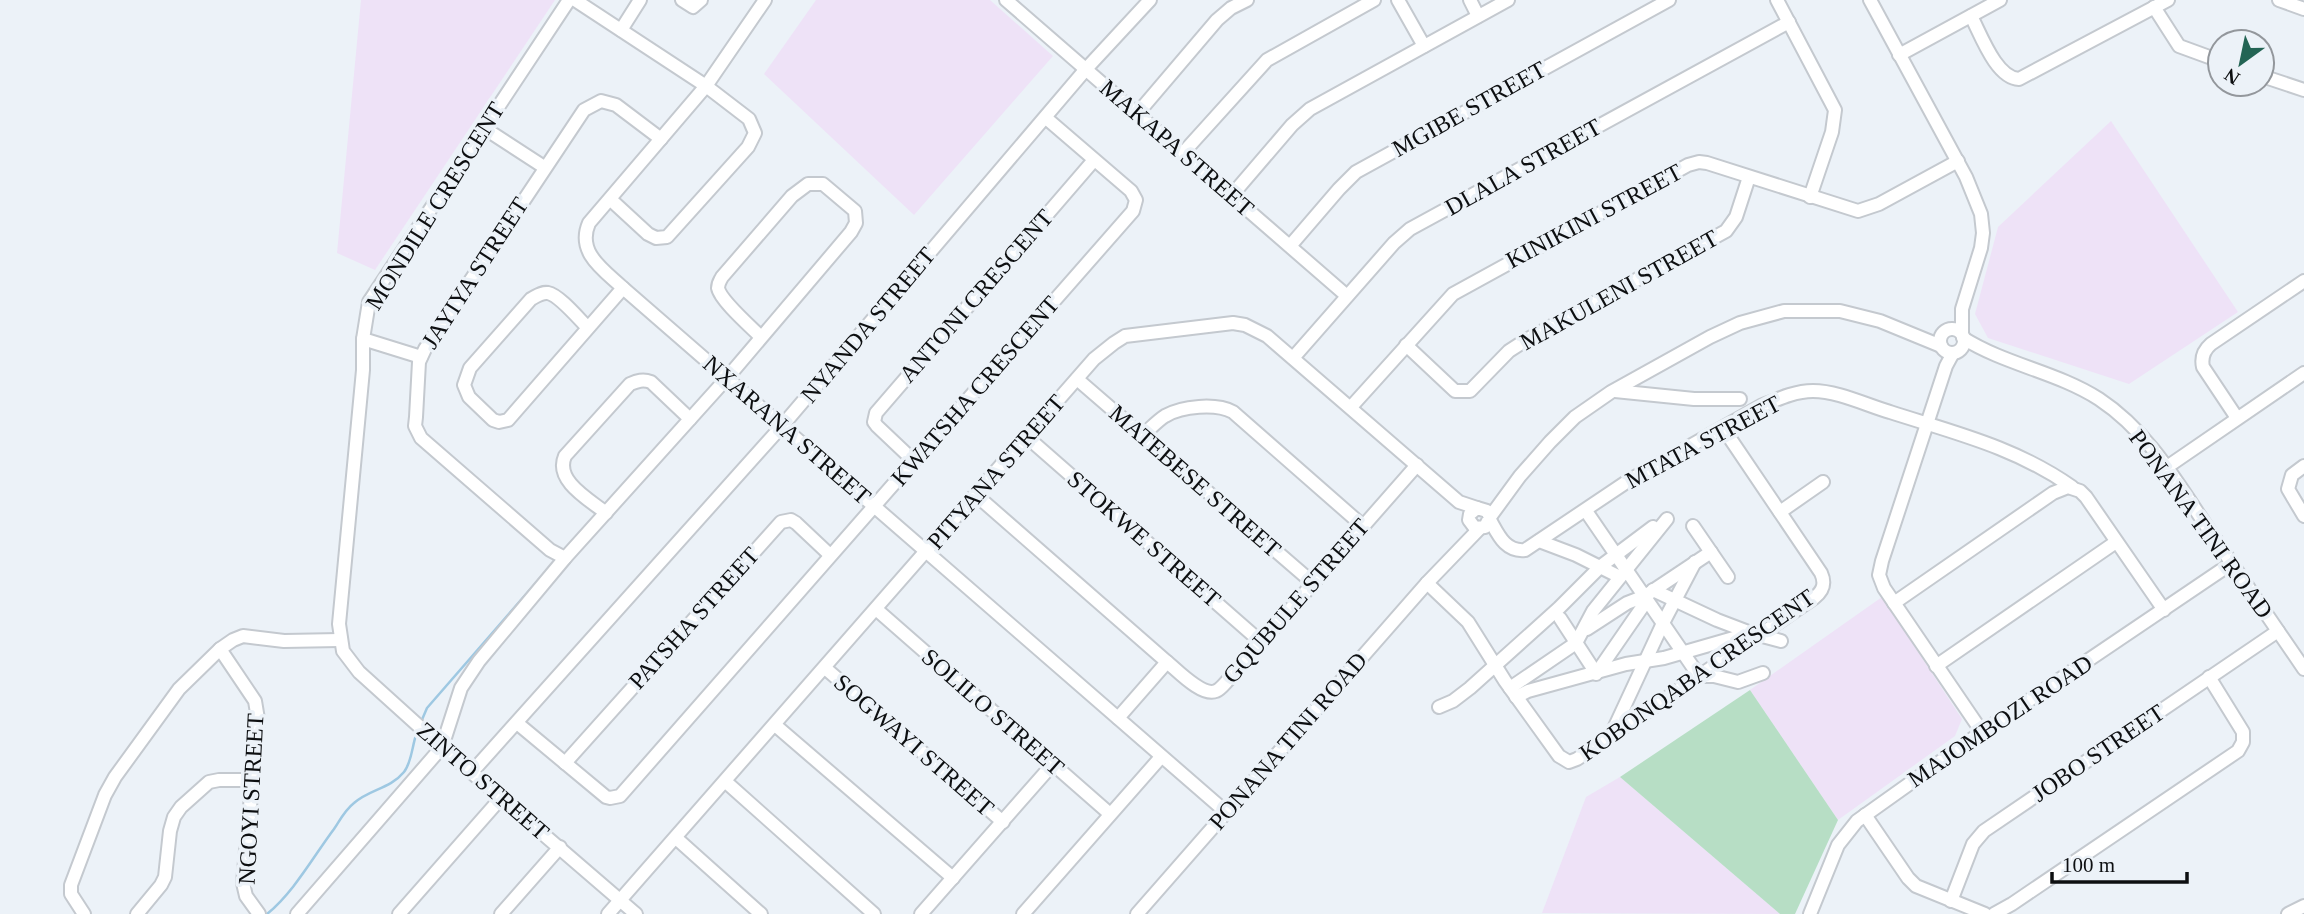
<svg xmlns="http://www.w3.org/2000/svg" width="2304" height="914" viewBox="0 0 2304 914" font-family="Georgia,serif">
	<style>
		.education { fill: #eee2f7 }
		.green { fill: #b7dec5 }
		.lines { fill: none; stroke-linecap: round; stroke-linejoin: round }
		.stream { stroke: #9ec8e2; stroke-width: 2.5 }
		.minor-casing { stroke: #c4c9cf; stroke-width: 16 }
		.minor { stroke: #fff; stroke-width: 12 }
		.labels { text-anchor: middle; stroke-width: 7; stroke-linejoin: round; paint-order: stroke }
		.street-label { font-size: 24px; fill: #0d0f11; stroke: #ecf2f8 }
	</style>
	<rect width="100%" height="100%" fill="#ecf2f8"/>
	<g class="education">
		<polygon points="361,0 555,0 375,270 337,253"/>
		<polygon points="816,0 990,0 1053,56 914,215 764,74"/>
		<polygon points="2111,121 2238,312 2129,384 1988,338 1975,314 1998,227"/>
		<polygon points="1882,597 1962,719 1955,736 1838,820 1750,690"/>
		<polygon points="1620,777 1780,914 1542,913 1586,797"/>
	</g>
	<polygon class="green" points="1750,690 1838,820 1795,914 1780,914 1620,777"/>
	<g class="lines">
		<g class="stream">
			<polyline points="421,722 427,708 541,577"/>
			<path d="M267,914C294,892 313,857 334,829C340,820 345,810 354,803C370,789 390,789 404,772C412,762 412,745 417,732"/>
		</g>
		<defs>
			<g id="minor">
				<polyline points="569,0 369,302 363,339 363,370 339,624 343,651 359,672 442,747 636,914"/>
				<polyline points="575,0 706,86 749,119 755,133 748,147 667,237 656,238 648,234 610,199"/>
				<polyline points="682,0 693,7 701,0"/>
				<path d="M765,0L706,86L589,223C576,253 604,270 623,288L1226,812"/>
				<polyline points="1006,0 1347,296"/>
				<polyline points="1398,0 1424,46"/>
				<polyline points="1470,0 1478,16"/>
				<polyline points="1777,0 1835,110 1832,132 1810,197"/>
				<polyline points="1870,0 1966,177 1981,214 1983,233 1981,248 1962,309 1962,334"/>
				<polyline points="2279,0 2304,9"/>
				<polyline points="2154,7 2179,46 2220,61"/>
				<path d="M1971,16C1981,35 1996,78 2019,79L2168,0"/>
				<polyline points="621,30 640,0"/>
				<polyline points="1899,55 2000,0"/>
				<polyline points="2262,76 2304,90"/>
				<polyline points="1137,114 1217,20 1231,8 1247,0"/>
				<polyline points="484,128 544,167"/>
				<polyline points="1183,153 1267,60 1374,0"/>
				<polyline points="1232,195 1292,125 1310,109 1508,0"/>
				<polyline points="1290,246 1339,189 1356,172 1669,0"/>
				<path d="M588,328C579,319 559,295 548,293C541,292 537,296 531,299L470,368L464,385L469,397L493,420L499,422L508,420L623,288"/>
				<circle cx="1952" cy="341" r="12"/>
				<path d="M1963,338C2006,365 2057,372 2099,399C2149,432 2178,484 2211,533C2242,578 2273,624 2304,669"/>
				<polyline points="363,339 421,357"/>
				<polyline points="1406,345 1455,391 1470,391 1509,351 1526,340 1726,231 1736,217 1749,177"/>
				<polyline points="1953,353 1946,366 1882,561 1879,575 1884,588 1982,732"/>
				<polyline points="1293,358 1394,243 1410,229 1789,22"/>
				<polyline points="1077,379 1313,583"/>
				<polyline points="1615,391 1694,399 1740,399"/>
				<polyline points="1351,407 1453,294 1688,165 1699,162 1707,163 1858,211 1879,204 1958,161"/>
				<path d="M2237,418L2203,367C2201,358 2204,350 2211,344L2304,281"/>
				<path d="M1143,435C1150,429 1157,421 1165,416C1182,406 1216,403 1233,412L1363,526"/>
				<polyline points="1027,437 1261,642"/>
				<polyline points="914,461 877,426 874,422 876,413 1094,160"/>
				<polyline points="2304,466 2292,475 2288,489 2304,516"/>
				<polyline points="2167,467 2304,373"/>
				<path d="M976,495L1167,662C1177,670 1202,697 1216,691C1221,689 1225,683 1229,679L1417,465"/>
				<polyline points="1586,511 1699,676 1714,676 1738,682 1763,673"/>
				<polyline points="1780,512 1823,482"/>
				<path d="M606,513C590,500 554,481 565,456L630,384C637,381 643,379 651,382L690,419"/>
				<polyline points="1490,517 1487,511 1477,508 1470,514 1469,520 1475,528 1485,527 1490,517 1520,476 1550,442 1575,417 1611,392 1710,337 1740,323 1784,311 1840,311 1880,321 1941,346"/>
				<path d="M1490,520C1498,534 1505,552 1525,550L1628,481L1761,406C1778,399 1795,391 1813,391C1838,391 1866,405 1890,412C1955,433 2015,447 2072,487"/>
				<polyline points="1693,526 1728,577"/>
				<polyline points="1539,541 1576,555 1620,577"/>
				<polyline points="565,558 550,550 421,438 415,426 416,417 419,362 425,349 584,110 601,101 616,105 661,139"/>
				<path d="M1427,583L1468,622L1505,681L1559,756L1569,762L1577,759L1814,598C1823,591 1826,584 1821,573L1723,428"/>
				<polyline points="1653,590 1717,620 1751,633"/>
				<polyline points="1894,603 2053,493 2068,487 2080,491 2086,497 2164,610"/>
				<polyline points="876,609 1110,814"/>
				<polyline points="1560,618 1592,667"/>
				<polyline points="1587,629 1627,603 1645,596 1711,552"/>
				<polyline points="220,649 255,701 258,719 243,883 246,896 259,914"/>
				<polyline points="1936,666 2116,542"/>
				<polyline points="825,668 1003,822"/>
				<polyline points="1596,674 1645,603 1646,598"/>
				<polyline points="1510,688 1576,643 1593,611 1667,519"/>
				<polyline points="1516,697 1528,691 1626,664 1664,658 1751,633 1781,641"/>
				<polyline points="1439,707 1453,701 1470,688 1559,608 1601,566 1653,527"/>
				<polyline points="1118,718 1167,662"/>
				<polyline points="517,723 606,797 610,798 620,796 1133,211 1136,200 1131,191 1046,118"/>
				<polyline points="775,725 953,878"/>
				<polyline points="1611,735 1663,623 1695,562"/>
				<polyline points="565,763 781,522 791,520 796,523 830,555"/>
				<polyline points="472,772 782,426 1086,69 1150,0"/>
				<polyline points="726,782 874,914"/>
				<polyline points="1865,815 1908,878 1916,886 1985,914"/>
				<polyline points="676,838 761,914"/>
				<polyline points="1951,901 1973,844 1984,831 2278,631"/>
				<polyline points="84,914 71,894 71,885 105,795 115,777 179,689 220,649 233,640 243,636 284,641 340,640"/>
				<polyline points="137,914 161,885 165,877 170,831 174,817 181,807 209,782 219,780 251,780"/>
				<path d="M297,914L442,747L461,688L479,661L565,558L727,378L851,232L856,223L855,211L823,184H808L792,196L722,277C720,281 718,283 718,288C720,300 751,327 761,337"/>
				<polyline points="399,914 501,798"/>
				<polyline points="501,914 560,847"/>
				<polyline points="608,914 1094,359 1114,343 1125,336 1233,323 1245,325 1267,336 1459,502 1477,508"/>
				<polyline points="921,914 1052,765"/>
				<polyline points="1023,914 1161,757"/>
				<polyline points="1137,914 1427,583 1479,529"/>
				<polyline points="1810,914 1838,845 1857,821 1982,732 2232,563"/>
				<polyline points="1994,914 2012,904 2238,751 2243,742 2243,732 2209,677"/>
				<polyline points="2288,914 2304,906"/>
			</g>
		</defs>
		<use href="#minor" class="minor-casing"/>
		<use href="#minor" class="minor"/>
	</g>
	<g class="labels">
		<g class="street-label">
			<text transform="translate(1469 109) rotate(-29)" y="8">MGIBE STREET</text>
			<text transform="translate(1177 148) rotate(41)" y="8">MAKAPA STREET</text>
			<text transform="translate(1523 167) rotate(-29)" y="8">DLALA STREET</text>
			<text transform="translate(435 206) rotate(-58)" y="8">MONDILE CRESCENT</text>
			<text transform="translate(1594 216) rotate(-28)" y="8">KINIKINI STREET</text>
			<text transform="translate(475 273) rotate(-57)" y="8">JAYIYA STREET</text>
			<text transform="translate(1619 290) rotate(-29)" y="8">MAKULENI STREET</text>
			<text transform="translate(976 296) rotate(-49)" y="8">ANTONI CRESCENT</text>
			<text transform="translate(868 325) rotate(-50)" y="8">NYANDA STREET</text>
			<text transform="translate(975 391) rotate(-49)" y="8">KWATSHA CRESCENT</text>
			<text transform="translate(787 430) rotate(41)" y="8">NXARANA STREET</text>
			<text transform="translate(1703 442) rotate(-28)" y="8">MTATA STREET</text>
			<text transform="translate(996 472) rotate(-49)" y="8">PITYANA STREET</text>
			<text transform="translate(1195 481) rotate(41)" y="8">MATEBESE STREET</text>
			<text transform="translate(2201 524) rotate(54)" y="8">PONANA TINI ROAD</text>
			<text transform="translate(1144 539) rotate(41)" y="8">STOKWE STREET</text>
			<text transform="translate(1296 601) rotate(-49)" y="8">GQUBULE STREET</text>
			<text transform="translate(694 618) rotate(-48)" y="8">PATSHA STREET</text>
			<text transform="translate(1697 675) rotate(-35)" y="8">KOBONQABA CRESCENT</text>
			<text transform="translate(993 712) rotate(41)" y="8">SOLILO STREET</text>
			<text transform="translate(2000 721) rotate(-34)" y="8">MAJOMBOZI ROAD</text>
			<text transform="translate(1288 741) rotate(-49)" y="8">PONANA TINI ROAD</text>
			<text transform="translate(914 745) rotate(41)" y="8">SOGWAYI STREET</text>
			<text transform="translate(2098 753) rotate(-34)" y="8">JOBO STREET</text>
			<text transform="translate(483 781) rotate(41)" y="8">ZINTO STREET</text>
			<text transform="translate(251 799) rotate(-87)" y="8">NGOYI STREET</text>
		</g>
	</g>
	<g transform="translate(2241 63) rotate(213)"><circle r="33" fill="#ecf2f8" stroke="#93979c" stroke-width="2"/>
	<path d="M0-5L12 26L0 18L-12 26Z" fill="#236454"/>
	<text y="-10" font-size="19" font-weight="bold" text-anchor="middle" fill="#0d0f11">N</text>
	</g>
	<path d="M2052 872v10h135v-10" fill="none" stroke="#0d0f11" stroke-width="3.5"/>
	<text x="2062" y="872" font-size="21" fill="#0d0f11" stroke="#ecf2f8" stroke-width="5" paint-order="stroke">100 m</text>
</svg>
